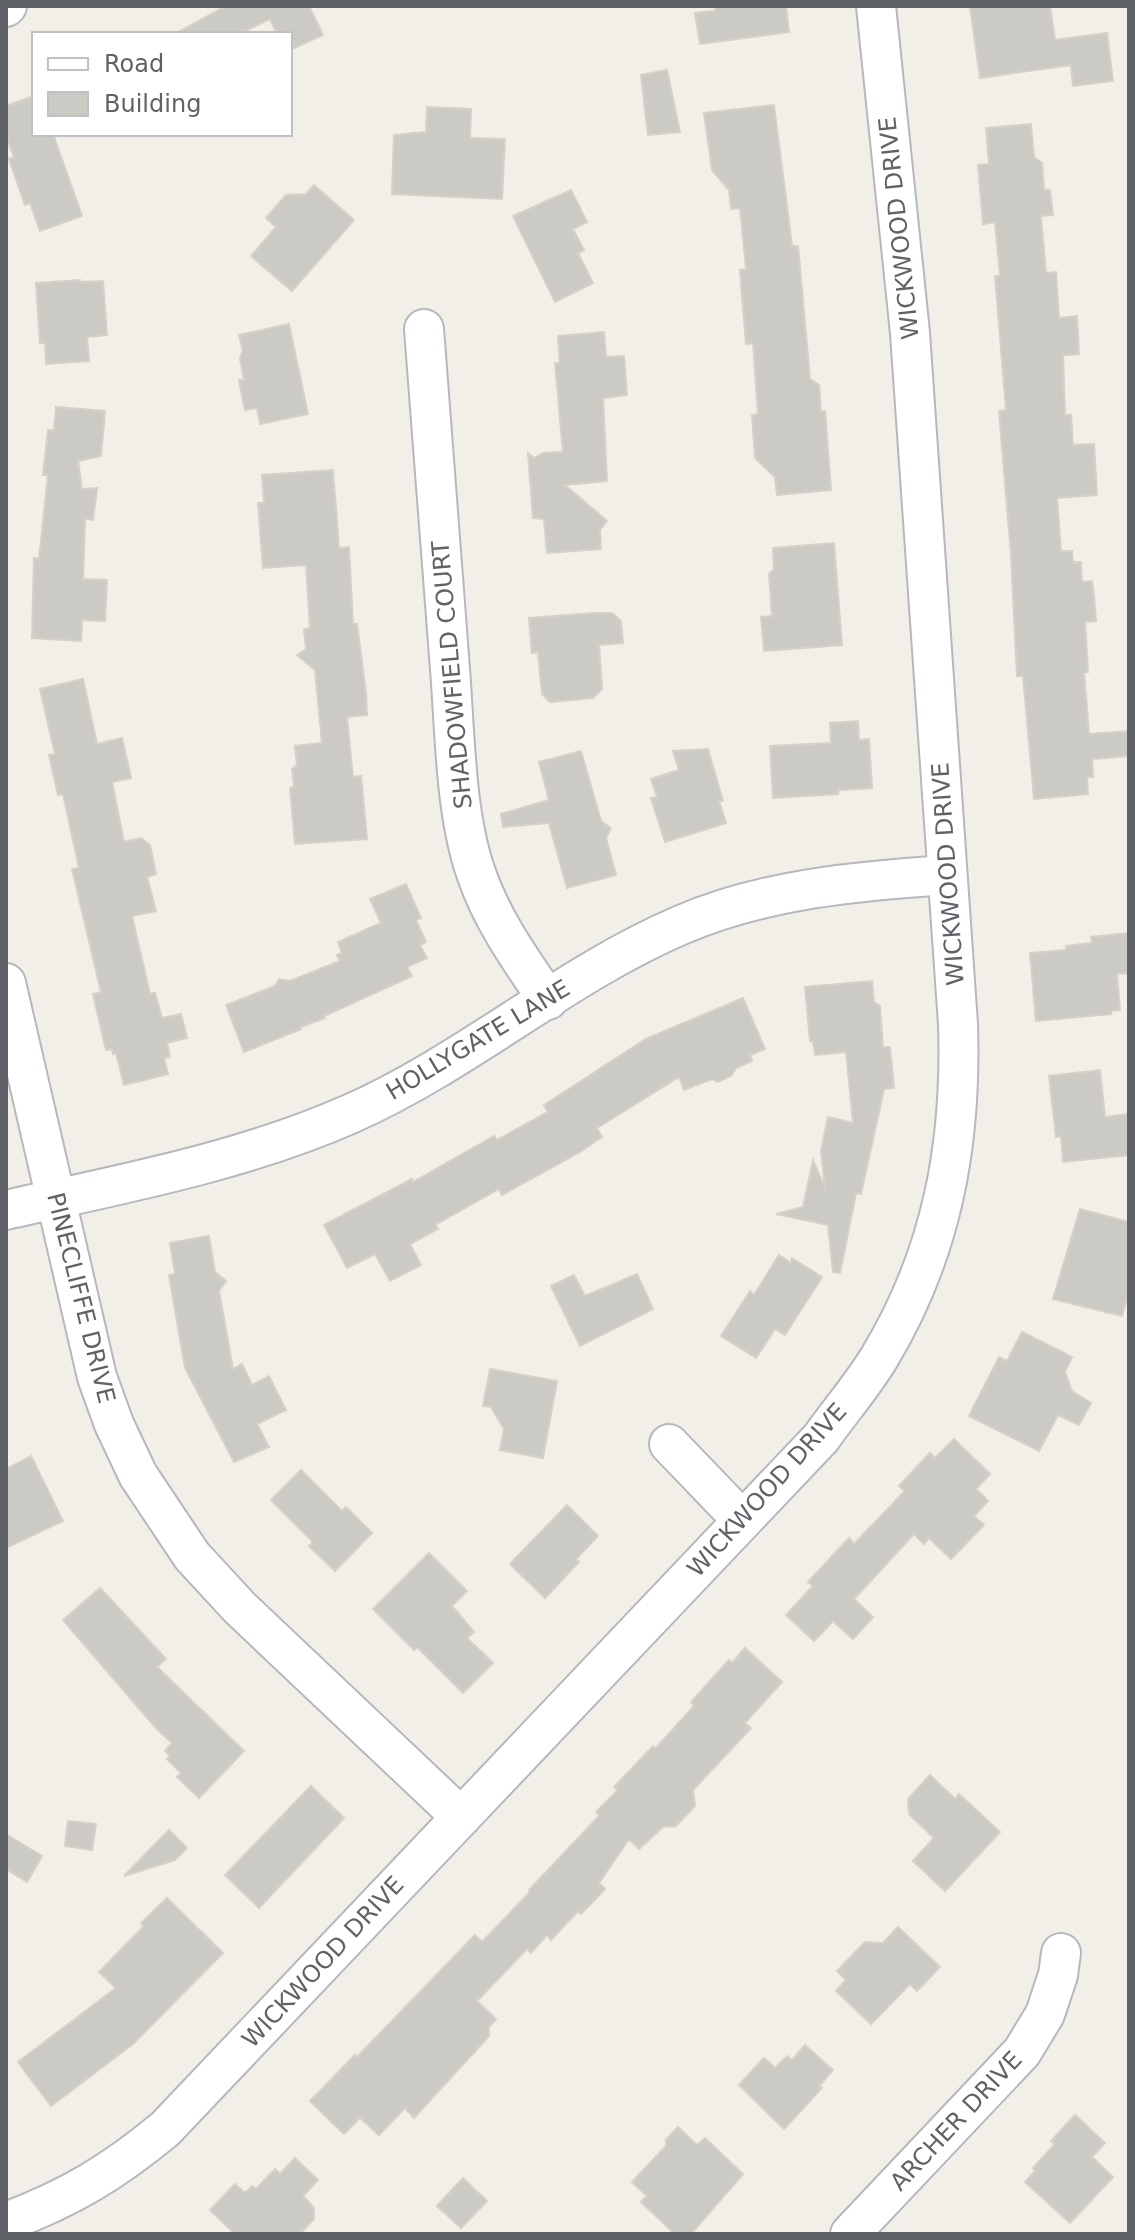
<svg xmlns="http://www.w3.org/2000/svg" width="1135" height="2240" viewBox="0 0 1135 2240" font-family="'DejaVu Sans',sans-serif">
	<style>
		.building { fill: #cccac5; stroke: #d6d1c6; stroke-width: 2 }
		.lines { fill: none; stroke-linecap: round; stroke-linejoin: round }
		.street-casing { stroke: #b5b8bc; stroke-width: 42 }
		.street { stroke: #fff; stroke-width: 38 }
		.labels { text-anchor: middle; stroke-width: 7; stroke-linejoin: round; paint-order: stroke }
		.street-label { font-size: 24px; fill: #5f6368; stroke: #fff }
	</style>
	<rect width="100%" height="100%" fill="#f1efe8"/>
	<g class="building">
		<polygon points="226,6 309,6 323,35 290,50 290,34 277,34 270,19 239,34 175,34"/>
		<polygon points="717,6 786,6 789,32 700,44 695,13 714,11"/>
		<polygon points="970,6 1050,6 1055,40 1107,33 1113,81 1073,86 1071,65 980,78"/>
		<polygon points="667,70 680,132 648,135 641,75"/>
		<polygon points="34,96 34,134 53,134 82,216 40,231 30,203 25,205 9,159 14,157 6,136 6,106"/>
		<polygon points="774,105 792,246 798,246 810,379 819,385 821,412 825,411 831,490 777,495 775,477 755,458 752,415 758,414 753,343 746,344 740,270 746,269 740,208 731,209 729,190 712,170 704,113"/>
		<polygon points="427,107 471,109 470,138 505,139 502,199 392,194 394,135 426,132"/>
		<polygon points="1031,124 1034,157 1042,163 1044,190 1050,190 1053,215 1041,216 1046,273 1056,272 1059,318 1077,316 1079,354 1063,355 1065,415 1071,415 1073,445 1094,444 1097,495 1057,498 1061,551 1072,551 1073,562 1081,562 1082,582 1092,581 1094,596 1096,621 1085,622 1088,672 1084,672 1089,734 1129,731 1129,756 1092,759 1093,777 1087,777 1088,794 1034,799 1023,676 1017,676 1011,554 999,411 1006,410 995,276 1000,276 995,222 983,224 978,165 989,164 986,128"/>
		<polygon points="314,185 354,220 292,291 251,256 276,227 266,218 286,195 306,194"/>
		<polygon points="571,190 587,222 573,229 584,250 578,253 593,283 555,302 513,216"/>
		<polygon points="80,280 80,282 103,281 107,335 87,337 89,361 46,364 45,343 40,343 36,283"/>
		<polygon points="289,324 308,414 260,424 257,408 245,410 239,380 244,380 240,358 243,351 239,335"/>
		<polygon points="604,332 606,357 624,356 627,395 603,398 607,481 565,485 607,521 600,530 601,549 547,553 544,519 533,518 528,453 534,458 543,453 563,452 555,363 560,363 558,336"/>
		<polygon points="56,407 105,411 101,456 78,461 82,489 97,488 93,520 85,519 83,579 107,580 105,621 82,620 81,641 32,638 34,558 39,559 48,475 43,475 48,430 54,431"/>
		<polygon points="333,470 339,548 349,547 353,624 357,624 366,694 367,715 347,717 353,777 361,776 367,839 295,844 290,788 294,787 292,769 297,765 295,746 322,743 315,670 297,655 306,649 304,629 310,628 306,565 263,568 258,503 264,503 262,475"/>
		<polygon points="834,543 842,645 764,651 761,617 772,616 769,574 774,569 773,548"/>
		<polygon points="593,613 612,613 621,621 623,643 599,645 602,689 593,698 550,702 542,694 538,652 532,653 529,618"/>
		<polygon points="83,679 97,744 122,738 131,778 112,782 124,842 141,838 150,845 156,874 147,877 156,911 132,916 150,994 155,993 162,1018 181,1014 187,1038 167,1043 170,1057 164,1058 168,1074 124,1085 116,1053 113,1054 112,1049 106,1050 93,994 101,992 72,869 79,868 63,794 58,795 49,755 55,754 40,689"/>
		<polygon points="858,721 859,740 869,739 872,788 839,790 838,794 773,798 770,746 831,743 830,723"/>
		<polygon points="708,749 723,801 719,801 726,823 665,842 651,798 657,797 651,779 679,770 673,751"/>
		<polygon points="581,751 601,821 611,828 606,838 616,875 567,888 549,823 503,827 501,814 549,800 539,762"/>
		<polygon points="406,884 421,918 416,920 426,942 420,945 427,958 407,967 412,976 324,1016 325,1018 301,1027 301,1029 244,1052 226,1005 275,986 279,979 290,981 340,961 337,955 342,953 338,942 381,923 370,899"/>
		<polygon points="1129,933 1129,973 1117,974 1120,1010 1111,1011 1111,1014 1036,1021 1030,953 1066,950 1066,946 1092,943 1091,937"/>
		<polygon points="872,981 874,1002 880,1006 883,1047 890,1047 894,1088 884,1089 861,1194 856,1193 840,1273 833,1272 828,1225 776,1214 803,1207 813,1160 825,1188 821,1151 828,1117 853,1123 846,1052 815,1055 813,1041 810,1041 805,987"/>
		<polygon points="743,998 765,1049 750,1055 752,1061 736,1068 731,1076 718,1082 712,1079 684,1090 679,1077 597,1128 602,1137 580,1152 502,1195 499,1189 435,1225 438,1229 410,1244 421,1265 390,1281 375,1254 347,1268 324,1225 412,1179 413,1182 494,1136 497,1140 548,1112 544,1105 646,1039"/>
		<polygon points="1100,1070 1105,1117 1129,1114 1129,1155 1063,1162 1061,1136 1056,1137 1049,1076"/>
		<polygon points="1080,1209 1129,1222 1129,1291 1122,1316 1053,1299"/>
		<polygon points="209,1236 215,1272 226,1281 219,1291 233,1369 242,1364 252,1385 269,1376 286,1410 257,1424 269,1447 234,1462 185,1368 169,1275 175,1274 170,1243"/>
		<polygon points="779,1255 791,1263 792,1258 822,1277 785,1335 775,1329 756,1358 721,1336 750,1291 754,1295"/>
		<polygon points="637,1274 653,1309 580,1346 551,1286 574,1275 585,1296"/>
		<polygon points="1022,1332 1072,1357 1065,1372 1072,1391 1091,1403 1079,1425 1058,1415 1039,1451 969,1416 999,1357 1007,1361"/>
		<polygon points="490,1369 557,1381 543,1458 500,1450 504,1429 491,1407 483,1406"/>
		<polygon points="954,1439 990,1474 976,1489 988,1501 974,1516 984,1525 951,1559 929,1538 924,1544 914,1534 854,1599 873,1617 853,1639 833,1621 814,1641 786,1615 813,1586 808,1582 849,1538 854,1544 905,1491 899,1486 930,1453 935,1458"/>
		<polygon points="31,1456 63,1521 6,1548 6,1469"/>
		<polygon points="301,1470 342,1511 346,1507 372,1533 335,1571 309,1546 313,1542 271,1500"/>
		<polygon points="567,1505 598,1536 576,1559 579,1562 545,1598 510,1564"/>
		<polygon points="429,1553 467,1591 452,1606 474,1632 467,1638 493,1663 463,1693 417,1647 414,1650 373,1609"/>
		<polygon points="100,1588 166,1659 157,1667 244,1751 199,1798 177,1777 181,1773 167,1759 170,1756 165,1751 172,1743 156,1728 63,1620"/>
		<polygon points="745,1648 782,1682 745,1723 751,1728 693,1790 695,1806 676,1826 663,1827 639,1849 629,1839 599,1883 605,1889 581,1914 578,1911 551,1940 547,1935 531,1953 527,1949 477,2001 496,2019 489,2027 489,2036 414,2118 405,2108 379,2135 360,2118 344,2134 310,2101 355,2055 357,2057 475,1935 482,1942 530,1892 529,1890 600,1815 596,1812 618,1790 614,1787 653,1746 655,1749 694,1706 691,1702 729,1660 732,1663"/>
		<polygon points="930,1775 955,1799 959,1794 1000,1832 945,1891 913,1861 934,1838 909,1814 908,1799"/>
		<polygon points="311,1786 344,1818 259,1908 225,1875"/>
		<polygon points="68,1821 96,1824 92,1850 65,1846"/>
		<polygon points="169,1830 187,1848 175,1860 124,1876"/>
		<polygon points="6,1834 42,1856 27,1882 6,1869"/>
		<polygon points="167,1898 223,1953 133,2044 51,2106 18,2062 116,1988 99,1972 144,1926 141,1923"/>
		<polygon points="898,1927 940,1967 917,1991 910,1984 871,2024 836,1991 846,1980 837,1971 865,1942 883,1943"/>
		<polygon points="805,2045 833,2070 819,2086 822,2088 784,2129 739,2085 764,2058 775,2068 787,2056 792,2060"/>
		<polygon points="1075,2115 1105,2143 1092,2157 1113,2177 1070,2223 1025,2182 1035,2171 1033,2168 1055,2144 1051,2141"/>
		<polygon points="678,2127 697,2145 705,2138 743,2174 691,2234 675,2234 641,2202 647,2196 632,2182 666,2146 666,2140"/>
		<polygon points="295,2158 318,2180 303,2196 314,2208 314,2219 300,2234 235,2234 210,2210 235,2184 245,2193 252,2186 256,2189 275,2169 280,2174"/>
		<polygon points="463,2178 487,2201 461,2228 437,2206"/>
	</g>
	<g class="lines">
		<defs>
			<g id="street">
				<polyline points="6,7 7,6"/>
				<path d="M424,329C433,442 442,555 450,669C455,732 455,813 476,873C492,920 520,959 548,1000"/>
				<polyline points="6,983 97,1377 114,1424 138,1475 192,1556 240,1608 461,1817"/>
				<path d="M6,1210C121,1184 241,1162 350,1114C466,1063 564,975 681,925C764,889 858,881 947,875"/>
				<polyline points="669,1444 742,1520"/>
				<path d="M6,2222C70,2198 113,2172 165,2129L821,1438C840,1411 862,1386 879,1358C942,1254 962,1144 958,1024L910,333L876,6"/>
				<polyline points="850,2234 1022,2052 1045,2014 1058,1975 1061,1953"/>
			</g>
		</defs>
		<use href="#street" class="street-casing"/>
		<use href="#street" class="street"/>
	</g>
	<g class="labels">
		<g class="street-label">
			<text transform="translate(899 228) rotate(-96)" y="8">WICKWOOD DRIVE</text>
			<text transform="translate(452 675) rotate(-95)" y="8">SHADOWFIELD COURT</text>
			<text transform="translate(948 874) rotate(-94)" y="8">WICKWOOD DRIVE</text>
			<text transform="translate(478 1040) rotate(-31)" y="8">HOLLYGATE LANE</text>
			<text transform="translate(81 1298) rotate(76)" y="8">PINECLIFFE DRIVE</text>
			<text transform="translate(767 1490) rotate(-48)" y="8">WICKWOOD DRIVE</text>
			<text transform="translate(323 1962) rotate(-47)" y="8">WICKWOOD DRIVE</text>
			<text transform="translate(956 2121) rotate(-47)" y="8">ARCHER DRIVE</text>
		</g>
	</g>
	<rect width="1135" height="2240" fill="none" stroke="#5f6368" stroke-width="16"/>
	<rect x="32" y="32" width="260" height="104" fill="#ffffff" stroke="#bfc1c3" stroke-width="2"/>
	<rect x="48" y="58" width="40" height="12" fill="#ffffff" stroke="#bfc1c3" stroke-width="2"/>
	<text x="104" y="72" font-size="24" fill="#5f6368">Road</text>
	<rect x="48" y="92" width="40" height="24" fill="#cccac5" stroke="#bfc1c3" stroke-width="2"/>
	<text x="104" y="112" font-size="24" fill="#5f6368">Building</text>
</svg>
